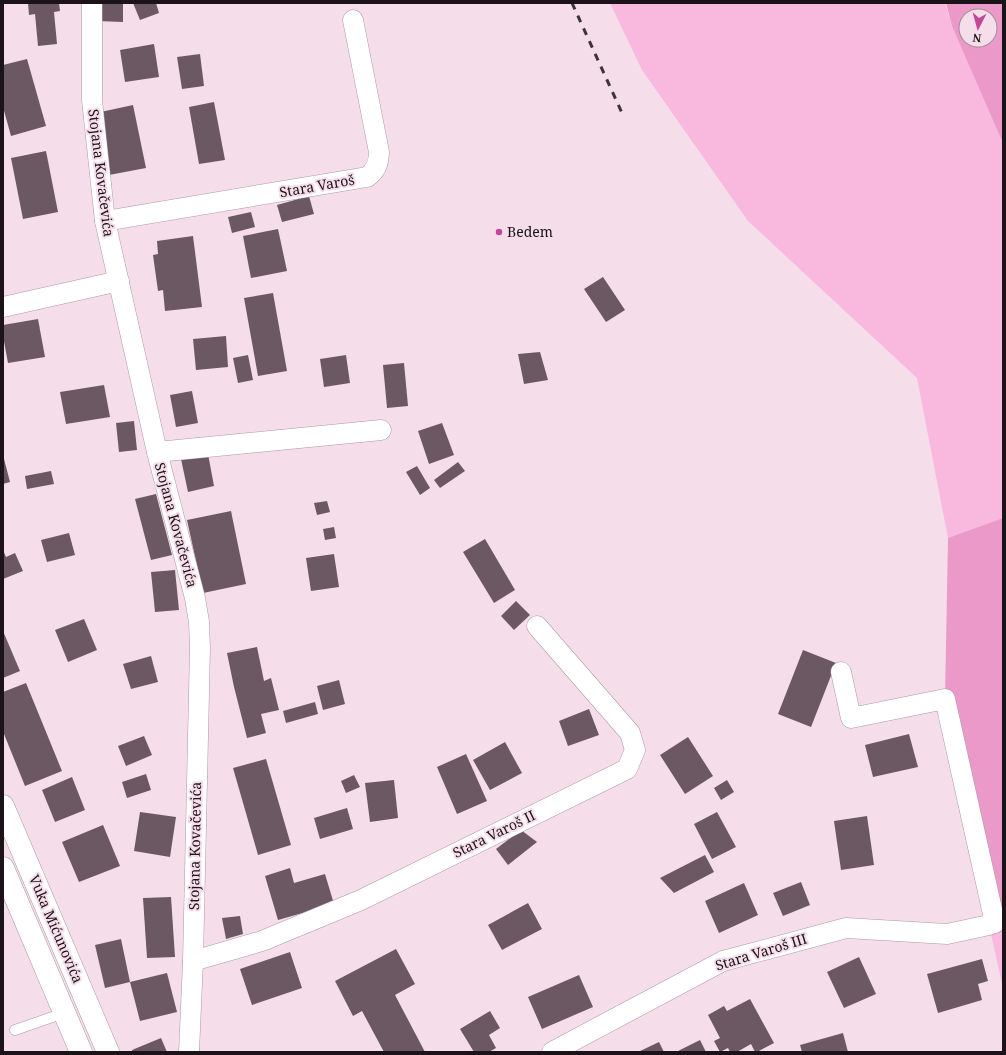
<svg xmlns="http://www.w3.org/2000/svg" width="1006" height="1055" viewBox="0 0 1006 1055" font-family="'Noto Serif',serif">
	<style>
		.green { fill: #f9b8dd }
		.forest { fill: #eb99c9; fill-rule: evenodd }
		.building { fill: #6c5863 }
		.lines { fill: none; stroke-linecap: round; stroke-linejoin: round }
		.lane-casing { stroke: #ad98a3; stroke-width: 11 }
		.street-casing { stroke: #ad98a3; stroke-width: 21 }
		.secondary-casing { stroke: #ad98a3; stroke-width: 23 }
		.lane { stroke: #fff; stroke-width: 10 }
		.street { stroke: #fff; stroke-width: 20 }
		.secondary { stroke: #fff; stroke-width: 22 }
		.rail { stroke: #3e3339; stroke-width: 3; stroke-dasharray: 7 7; stroke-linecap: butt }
		.poi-dot { fill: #c34797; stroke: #f5deea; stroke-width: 1.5 }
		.labels { text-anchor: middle; stroke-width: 4; stroke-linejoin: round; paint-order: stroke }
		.street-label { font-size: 14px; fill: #1b1317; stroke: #f5deea }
		.poi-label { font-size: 14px; fill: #1b1317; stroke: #f5deea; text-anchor: start }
	</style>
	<rect width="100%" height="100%" fill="#f5deea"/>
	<g class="green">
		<polygon points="610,3 945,3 952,26 1003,138 1003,518 948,538 917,378 748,221 642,70"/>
		<polygon points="1003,923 1003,988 989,925"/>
	</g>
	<g class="forest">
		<path d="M946,3H1003V143L952,26ZM966,16H990V40H966Z"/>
		<polygon points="1003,518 1003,925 945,699 948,538"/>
	</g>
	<g class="building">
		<polygon points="28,3 59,3 60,11 54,12 57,44 38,46 35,14 29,15"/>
		<polygon points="98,3 123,3 123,22 97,21"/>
		<polygon points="133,3 156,3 159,13 140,20"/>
		<polygon points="154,44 159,77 125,82 120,50"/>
		<polygon points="200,54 204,86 182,89 177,57"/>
		<polygon points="27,59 46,126 11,136 3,107 3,65"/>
		<polygon points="214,102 225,160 199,164 189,107"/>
		<polygon points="133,105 146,168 109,175 96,113"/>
		<polygon points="46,151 58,212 23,219 11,158"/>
		<polygon points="309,196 314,214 282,222 277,205"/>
		<polygon points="251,212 255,227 232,233 228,217"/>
		<polygon points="278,229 287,271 251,278 243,236"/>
		<polygon points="193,236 202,307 165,311 163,290 158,291 153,255 158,254 157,241"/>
		<polygon points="603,277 625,310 606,322 584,289"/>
		<polygon points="273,293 287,371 258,376 244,298"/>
		<polygon points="38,319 45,357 8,363 3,336 3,325"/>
		<polygon points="226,336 228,367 196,370 193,339"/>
		<polygon points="540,352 548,380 524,384 518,354"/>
		<polygon points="248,355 253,380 238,383 233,358"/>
		<polygon points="346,355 350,383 324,387 320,359"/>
		<polygon points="404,363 408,406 387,408 383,365"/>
		<polygon points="104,385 110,417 66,424 60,392"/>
		<polygon points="192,391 198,423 176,427 170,395"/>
		<polygon points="134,421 137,450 119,452 116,423"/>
		<polygon points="442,423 454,455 429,464 418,431"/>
		<polygon points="208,454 214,486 188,492 181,459"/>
		<polygon points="3,455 10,482 3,484"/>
		<polygon points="458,462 465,471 440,488 434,480"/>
		<polygon points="417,466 430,488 420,495 406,472"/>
		<polygon points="51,471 54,484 27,489 25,476"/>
		<polygon points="156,494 172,555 151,560 135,499"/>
		<polygon points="327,501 330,512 317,515 314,503"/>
		<polygon points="231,511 246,584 203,593 187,520"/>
		<polygon points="334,527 336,538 325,540 323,529"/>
		<polygon points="69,533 75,555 47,562 41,540"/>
		<polygon points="485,539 515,590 494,603 463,552"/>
		<polygon points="3,550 6,557 15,553 23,571 3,579"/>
		<polygon points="334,554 339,587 311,591 306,558"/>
		<polygon points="175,570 179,610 155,612 151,572"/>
		<polygon points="516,601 530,615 514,630 501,616"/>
		<polygon points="84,619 97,650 68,662 55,630"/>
		<polygon points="3,631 20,671 3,678"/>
		<polygon points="257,647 264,681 271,678 279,710 261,714 266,733 247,738 234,687 227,653"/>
		<polygon points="803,650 836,663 811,727 778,714"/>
		<polygon points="151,656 158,682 131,689 123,664"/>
		<polygon points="339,680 345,704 323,710 317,686"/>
		<polygon points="26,683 62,771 25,786 4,734 3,735 3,692"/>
		<polygon points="315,702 318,714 286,723 283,711"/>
		<polygon points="589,709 599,735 568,746 559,721"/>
		<polygon points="909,734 918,767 873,777 865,745"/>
		<polygon points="144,736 152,755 126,766 118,746"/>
		<polygon points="688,737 713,776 685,794 660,755"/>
		<polygon points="505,742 522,773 490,790 473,760"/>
		<polygon points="466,754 487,801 457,814 437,767"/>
		<polygon points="266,759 291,845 258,855 233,768"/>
		<polygon points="146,774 151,790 127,798 122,782"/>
		<polygon points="354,775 360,787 346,793 341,781"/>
		<polygon points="72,777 85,810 55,822 42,790"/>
		<polygon points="394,780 398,818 370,822 365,783"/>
		<polygon points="727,780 734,792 721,800 714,788"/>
		<polygon points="347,808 353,829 320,839 314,818"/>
		<polygon points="140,812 176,817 170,857 134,851"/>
		<polygon points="717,812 736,847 712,859 694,824"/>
		<polygon points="867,816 874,865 841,870 834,821"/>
		<polygon points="103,825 120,866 79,882 62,842"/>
		<polygon points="521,830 537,842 508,865 496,849"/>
		<polygon points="705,855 714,872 674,893 660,878"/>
		<polygon points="290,868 294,883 325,874 334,904 278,920 265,876"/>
		<polygon points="801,882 810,905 783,916 773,893"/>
		<polygon points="744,883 758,915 719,933 705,901"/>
		<polygon points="171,897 175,957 147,958 143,898"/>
		<polygon points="528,903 542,929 502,950 488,925"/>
		<polygon points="240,916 243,934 226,939 222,918"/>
		<polygon points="121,939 130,982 105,988 95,945"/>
		<polygon points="396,949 415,984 395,995 425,1052 384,1052 362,1011 353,1016 335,981"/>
		<polygon points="290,952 302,988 252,1005 240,969"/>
		<polygon points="859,957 876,994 844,1008 827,972"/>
		<polygon points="982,959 988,981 978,984 982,1000 938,1013 927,974"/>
		<polygon points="167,973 177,1012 140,1021 130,982"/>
		<polygon points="579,975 593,1007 542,1029 528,997"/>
		<polygon points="750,999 774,1043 757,1052 755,1052 751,1044 737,1052 730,1052 728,1048 720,1052 714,1041 720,1038 708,1015 724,1006 727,1011"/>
		<polygon points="490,1011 500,1028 489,1035 496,1048 489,1052 474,1052 460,1029"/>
		<polygon points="843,1033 848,1052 802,1052 800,1045"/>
		<polygon points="161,1038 167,1052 132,1052 132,1050"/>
		<polygon points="700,1040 706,1052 676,1052"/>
		<polygon points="659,1042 664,1052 638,1052"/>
	</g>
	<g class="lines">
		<defs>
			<polyline id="lane" points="15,1030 64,1013"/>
			<g id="street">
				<polyline points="92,3 92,100 105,221 157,452 195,598 199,622 200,648 193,961 189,1052"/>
				<path d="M105,221L367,177C376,171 379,163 379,152L353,20"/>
				<polyline points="3,307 119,281"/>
				<polyline points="157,452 381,430"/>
				<polyline points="841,672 851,718 945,699 995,923"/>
				<polyline points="193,961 262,941 361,900 627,769 635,750 630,733 537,626"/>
				<polyline points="552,1052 723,961 846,928 947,934 989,925"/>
			</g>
			<g id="secondary">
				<polyline points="3,806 108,1052"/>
				<polyline points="3,868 81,1052"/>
			</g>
		</defs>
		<use href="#lane" class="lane-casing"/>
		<use href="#street" class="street-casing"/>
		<use href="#secondary" class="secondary-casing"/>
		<use href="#lane" class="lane"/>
		<use href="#street" class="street"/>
		<use href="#secondary" class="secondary"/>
		<polyline class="rail" points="572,3 622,113"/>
	</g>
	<circle class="poi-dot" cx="499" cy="232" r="4"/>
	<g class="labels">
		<g class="street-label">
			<text transform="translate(101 173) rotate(83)" y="5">Stojana Kovačevića</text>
			<text transform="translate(317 186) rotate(-10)" y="5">Stara Varoš</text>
			<text transform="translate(176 525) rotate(75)" y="5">Stojana Kovačevića</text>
			<text transform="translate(494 834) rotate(-26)" y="5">Stara Varoš II</text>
			<text transform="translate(195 846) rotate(-89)" y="5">Stojana Kovačevića</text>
			<text transform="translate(56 929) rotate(67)" y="5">Vuka Mićunovića</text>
			<text transform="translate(761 952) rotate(-17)" y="5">Stara Varoš III</text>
		</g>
		<g class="poi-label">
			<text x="507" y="237">Bedem</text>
		</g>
	</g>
	<rect width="1006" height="1055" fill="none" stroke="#1b1317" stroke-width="8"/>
	<g transform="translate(978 28) rotate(186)"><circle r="19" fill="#f5deea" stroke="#9e8d96"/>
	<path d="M0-3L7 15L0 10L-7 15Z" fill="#c34797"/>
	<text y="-6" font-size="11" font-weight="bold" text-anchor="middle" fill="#1b1317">N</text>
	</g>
</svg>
